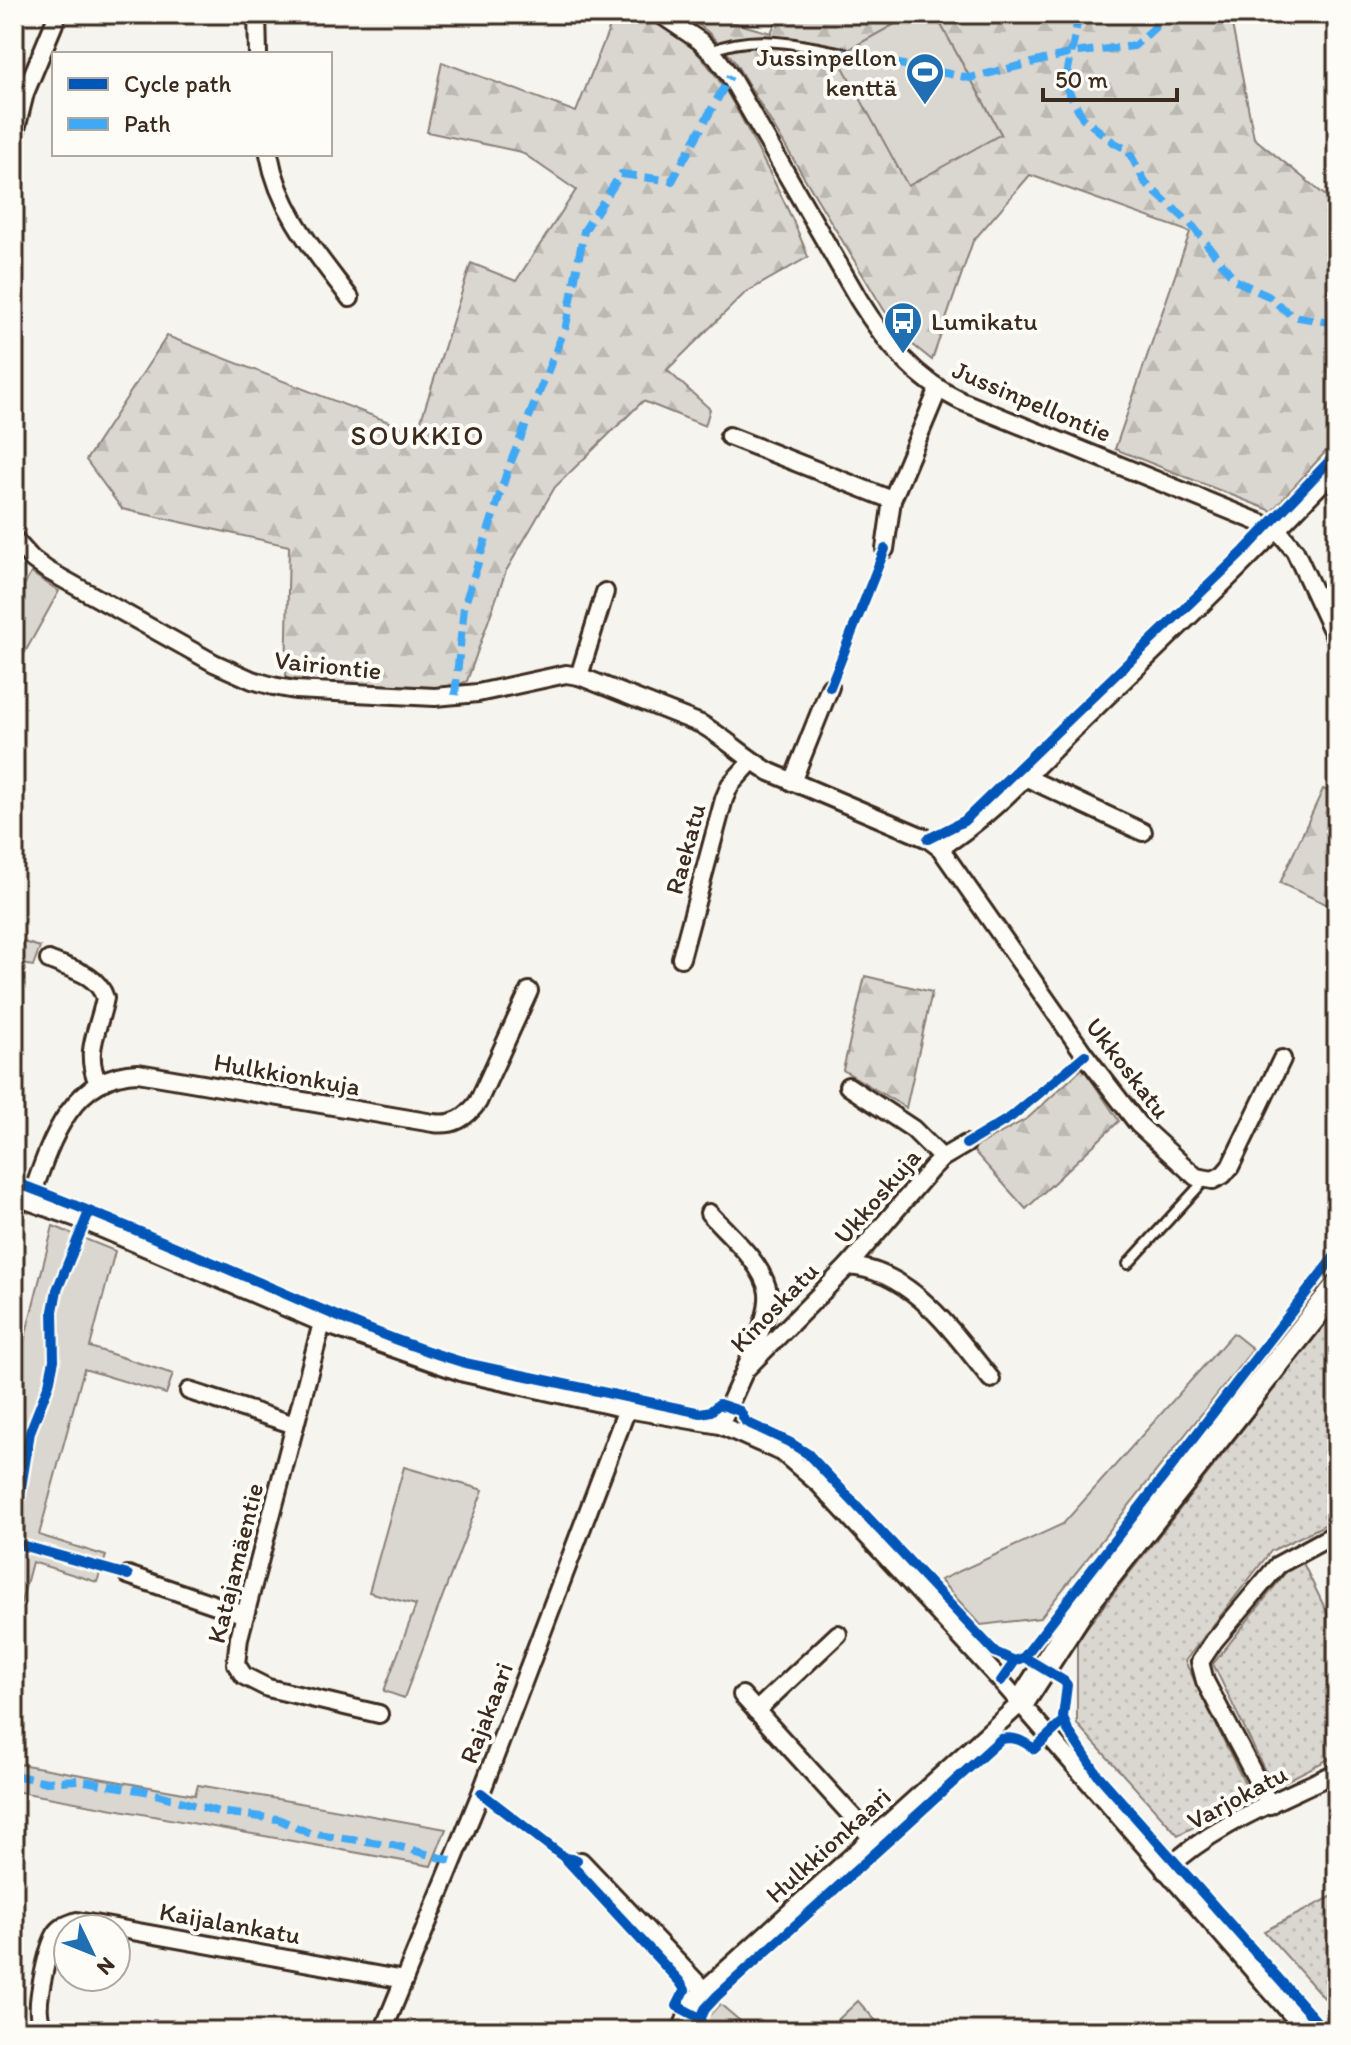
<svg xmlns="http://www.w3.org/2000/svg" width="1351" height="2045" viewBox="0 0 1351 2045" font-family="Itim,sans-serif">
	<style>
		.grass { fill: url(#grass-dots); stroke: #8a8077; stroke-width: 2 }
		.forest { fill: url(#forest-firs); stroke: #8a8077; stroke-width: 2 }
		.park { fill: #dad6d0; stroke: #8a8077; stroke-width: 2 }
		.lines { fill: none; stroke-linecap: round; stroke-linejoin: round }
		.lane-casing { stroke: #3b2a1e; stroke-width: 14 }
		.street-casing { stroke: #3b2a1e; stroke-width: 22 }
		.secondary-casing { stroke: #3b2a1e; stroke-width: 30 }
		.lane { stroke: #fdfcf7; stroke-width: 8 }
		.street { stroke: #fdfcf7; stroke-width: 16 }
		.secondary { stroke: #fdfcf7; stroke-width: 24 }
		.quiet { stroke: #3fa9f5; stroke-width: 8; stroke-dasharray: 16 8; stroke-linecap: butt }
		.cycleway-casing { stroke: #fdfcf7; stroke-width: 15 }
		.cycleway { stroke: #0057b8; stroke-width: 10 }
		.labels { text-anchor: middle; stroke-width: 8; stroke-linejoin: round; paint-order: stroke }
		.poi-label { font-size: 26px; fill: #3b2a1e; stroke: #fdfcf7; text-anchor: end }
		.street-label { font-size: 26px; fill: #3b2a1e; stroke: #fdfcf7 }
		.neighbourhood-label { font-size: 28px; letter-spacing: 2px; fill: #3b2a1e; stroke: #fdfcf7 }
	</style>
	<defs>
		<pattern id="grass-dots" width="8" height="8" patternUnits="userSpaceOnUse" patternTransform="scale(2)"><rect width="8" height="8" fill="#dad6d0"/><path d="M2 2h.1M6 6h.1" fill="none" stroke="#bcb8b2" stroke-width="1.8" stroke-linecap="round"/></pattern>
		<pattern id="forest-firs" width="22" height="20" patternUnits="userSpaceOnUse" patternTransform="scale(2)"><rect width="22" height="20" fill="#dad6d0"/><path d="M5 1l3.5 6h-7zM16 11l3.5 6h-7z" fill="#bcb8b2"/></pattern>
	</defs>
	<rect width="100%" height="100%" fill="#f5f4ee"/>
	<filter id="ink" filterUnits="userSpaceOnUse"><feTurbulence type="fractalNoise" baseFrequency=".0125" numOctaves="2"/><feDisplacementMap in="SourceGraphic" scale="16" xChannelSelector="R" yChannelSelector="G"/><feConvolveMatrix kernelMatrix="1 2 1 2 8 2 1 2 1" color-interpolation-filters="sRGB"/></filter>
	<g filter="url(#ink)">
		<g class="grass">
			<polygon points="1337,1309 1337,1519 1271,1551 1185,1661 1246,1786 1239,1804 1178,1835 1077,1724 1077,1640"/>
			<polygon points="1303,1563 1337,1633 1337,1755 1284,1782 1267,1775 1213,1664 1287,1571"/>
			<polygon points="1337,1894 1337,1996 1324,1998 1264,1931"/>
		</g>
		<g class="forest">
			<path d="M615,14C693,14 731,97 761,156C778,189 795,222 808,257L745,293L667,370L710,409L705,426L643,401L555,487L506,571L467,681L450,689L398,690L286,678L289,546L122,509L86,460L167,336L417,433L471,263L516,281L576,190L521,152L427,132L442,62L576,112Z"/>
			<polygon points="686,14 702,14 771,33 779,14 913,14 837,57 1001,134 935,14 1230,14 1254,138 1337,205 1337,439 1272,511 1115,449 1190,232 1030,175 973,241 932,360 907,340 884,310 733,59 709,33"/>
			<polygon points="1323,789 1337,795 1337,909 1280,883"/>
			<polygon points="865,976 932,992 906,1108 843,1070"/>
			<polygon points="1083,1068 1119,1121 1026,1209 972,1149 1028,1118"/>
		</g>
		<g class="park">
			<polygon points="913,14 935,14 1001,134 908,186 837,56"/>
			<polygon points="31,573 59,591 14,672 14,603"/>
			<polygon points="14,939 40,947 33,966 14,963"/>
			<polygon points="53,1226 115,1251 90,1347 173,1374 166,1394 84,1369 39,1535 106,1556 97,1582 32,1562 14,1629 14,1381"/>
			<polygon points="1233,1333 1253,1349 1040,1618 981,1625 940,1580 1063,1524"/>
			<polygon points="404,1467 483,1490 404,1698 384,1691 416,1605 369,1592"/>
			<polygon points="14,1763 195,1795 198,1785 446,1829 431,1866 14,1791"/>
			<polygon points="858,2001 885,2031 826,2031"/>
			<polygon points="720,2004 752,2031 700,2031 703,2022"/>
		</g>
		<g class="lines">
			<defs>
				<g id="lane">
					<path d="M711,51C753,33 800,44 843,53"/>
					<polyline points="1128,1264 1204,1181"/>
				</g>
				<g id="street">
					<polyline points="257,14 258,54"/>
					<path d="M660,14L700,41L717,58L730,76L859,300C885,342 915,379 961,401L1278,530L1295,551L1337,641"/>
					<polyline points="14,137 25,93 58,14"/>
					<path d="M269,154C279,211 316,253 350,298"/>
					<polyline points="729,436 892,500"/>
					<path d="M14,539L32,559L47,570L214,663L252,680L273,686L295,690L435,697L478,693L566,674L579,676L701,724C726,738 745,758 770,772L928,839L940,848L1085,1055L1138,1124L1196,1177L1213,1180L1223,1175L1230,1167L1282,1059"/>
					<polyline points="885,549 892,500 938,390"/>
					<polyline points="579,676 605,592"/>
					<polyline points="1025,777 1143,832"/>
					<polyline points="792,782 830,687"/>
					<path d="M940,848C995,814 1043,758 1090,713C1173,632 1257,552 1337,467"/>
					<polyline points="681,958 724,799 730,785 751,762"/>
					<path d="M49,960C70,969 97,973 105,998C99,1030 83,1051 98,1083"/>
					<polyline points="848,1086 913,1129 942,1158"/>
					<polyline points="14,1196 79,1219 322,1323 464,1373 627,1409 720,1425 783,1453 820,1485 1001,1681 1306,2031"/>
					<path d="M30,1201C49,1146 69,1075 138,1073L433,1123C454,1126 466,1118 478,1102L529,991"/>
					<path d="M709,1213C727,1233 765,1265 768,1293C770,1316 754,1344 747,1365"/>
					<polyline points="848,1266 932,1168 942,1158 966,1144"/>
					<polyline points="322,1323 239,1638 236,1664 244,1676 268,1688 379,1714"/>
					<polyline points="189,1391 295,1425"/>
					<path d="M720,1425L745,1370L848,1266C912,1270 954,1334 991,1379"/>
					<polyline points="128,1575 245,1615"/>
					<polyline points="742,1695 872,1838"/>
					<polyline points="756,1711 838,1634"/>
					<polyline points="1270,1805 1205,1681 1200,1662 1214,1641 1278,1565 1337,1533"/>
					<polyline points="581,1861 704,1990"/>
					<path d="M1165,1871C1212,1825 1278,1801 1337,1772"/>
					<path d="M45,2031C42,2025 39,2020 39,2013C37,1998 48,1947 56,1934C61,1926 69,1924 77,1921L404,1980"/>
					<polyline points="383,2031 481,1793 627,1409"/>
					<polyline points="681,2031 692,2003 704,1990 1021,1703"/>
				</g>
				<polyline id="secondary" points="1021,1703 1081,1610 1337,1287"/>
			</defs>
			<use href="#lane" class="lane-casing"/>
			<use href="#street" class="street-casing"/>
			<use href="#secondary" class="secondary-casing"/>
			<use href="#lane" class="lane"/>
			<use href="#street" class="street"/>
			<use href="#secondary" class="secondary"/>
			<g class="quiet">
				<polyline points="1079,14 1065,85 1083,118 1113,142 1128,150 1146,184 1191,224 1235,280 1268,296 1292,316 1330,322 1337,328"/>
				<polyline points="843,53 970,78 1072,53 1134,46 1170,14"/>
				<polyline points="455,695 464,607 508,469 566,326 584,231 621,174 672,181 730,76"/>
				<polyline points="14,1775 47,1782 78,1780 145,1791 219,1812 278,1819 309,1833 393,1845 453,1861"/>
			</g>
			<defs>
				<g id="cycleway">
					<polyline points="830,687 885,549"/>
					<polyline points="928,839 964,821 1244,551 1337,453"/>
					<polyline points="966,1144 1011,1117 1085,1055"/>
					<path d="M14,1182C96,1212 176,1247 256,1281C325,1311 393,1342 465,1363L701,1413L711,1411L719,1404L740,1411L746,1422L789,1442L808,1454L995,1652L1015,1661"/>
					<polyline points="14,1531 30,1432 49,1384 54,1360 53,1311 57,1290 89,1212"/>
					<polyline points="14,1543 128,1575"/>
					<polyline points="1024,1657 1064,1681 1067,1685 1063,1717 1068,1730 1097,1774 1325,2031"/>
					<polyline points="1001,1681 1015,1661 1024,1657 1337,1253"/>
					<polyline points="481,1793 565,1858 577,1860"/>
					<polyline points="565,1858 680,1982 685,1990 677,2006 700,2018"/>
					<path d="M695,2031L705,2009L717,1996L1001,1739C1015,1736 1023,1741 1034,1749L1064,1721"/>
				</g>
			</defs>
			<use href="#cycleway" class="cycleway-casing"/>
			<use href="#cycleway" class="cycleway"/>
		</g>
	</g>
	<defs>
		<symbol id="stadium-pin" viewBox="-11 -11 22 30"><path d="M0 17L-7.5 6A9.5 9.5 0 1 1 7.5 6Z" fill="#1f6fb2" stroke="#fdfcf7"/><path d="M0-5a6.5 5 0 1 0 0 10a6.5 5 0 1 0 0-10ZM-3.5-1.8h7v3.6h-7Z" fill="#fff"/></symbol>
		<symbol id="bus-pin" viewBox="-11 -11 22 30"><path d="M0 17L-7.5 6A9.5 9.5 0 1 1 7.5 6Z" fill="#1f6fb2" stroke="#fdfcf7"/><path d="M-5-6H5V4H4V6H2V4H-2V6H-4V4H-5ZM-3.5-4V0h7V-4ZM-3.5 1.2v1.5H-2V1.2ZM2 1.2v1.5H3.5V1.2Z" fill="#fff"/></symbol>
	</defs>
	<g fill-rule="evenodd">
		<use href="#stadium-pin" x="903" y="50" width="44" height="60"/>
		<use href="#bus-pin" x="881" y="299" width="44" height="60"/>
	</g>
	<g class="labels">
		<g class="poi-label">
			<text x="897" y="66">Jussinpellon<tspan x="897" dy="30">kenttä</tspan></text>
			<text x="931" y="330" text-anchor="start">Lumikatu</text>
		</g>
		<g class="street-label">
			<text transform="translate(1032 401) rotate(23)" y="9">Jussinpellontie</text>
			<text transform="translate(328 665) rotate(6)" y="9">Vairiontie</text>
			<text transform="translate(685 849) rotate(-75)" y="9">Raekatu</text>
			<text transform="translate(1128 1068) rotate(52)" y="9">Ukkoskatu</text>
			<text transform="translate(287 1074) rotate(10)" y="9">Hulkkionkuja</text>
			<text transform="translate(877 1196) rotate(-49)" y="9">Ukkoskuja</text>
			<text transform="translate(774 1307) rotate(-46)" y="9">Kinoskatu</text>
			<text transform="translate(235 1563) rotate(-76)" y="9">Katajamäentie</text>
			<text transform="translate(486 1713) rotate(-69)" y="9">Rajakaari</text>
			<text transform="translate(1237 1797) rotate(-28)" y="9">Varjokatu</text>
			<text transform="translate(828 1845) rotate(-42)" y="9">Hulkkionkaari</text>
			<text transform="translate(230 1923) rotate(10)" y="9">Kaijalankatu</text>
		</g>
		<g class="neighbourhood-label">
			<text x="418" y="445">SOUKKIO</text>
		</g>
	</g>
	<rect width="1351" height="2045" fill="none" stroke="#fdfcf7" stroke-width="48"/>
	<rect x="24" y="24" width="1303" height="1997" fill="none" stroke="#3b2a1e" stroke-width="3" filter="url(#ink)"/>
	<rect x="52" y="52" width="280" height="104" fill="#fdfcf7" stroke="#afa8a0" stroke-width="2"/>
	<rect x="68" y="78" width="40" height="12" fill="#0057b8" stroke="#afa8a0" stroke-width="2"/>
	<text x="124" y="92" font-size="24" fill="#3b2a1e">Cycle path</text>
	<rect x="68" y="118" width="40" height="12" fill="#3fa9f5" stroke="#afa8a0" stroke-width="2"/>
	<text x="124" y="132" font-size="24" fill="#3b2a1e">Path</text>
	<g transform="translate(92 1953) rotate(133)"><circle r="38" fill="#fdfcf7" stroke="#afa8a0" stroke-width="2"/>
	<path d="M0-6L14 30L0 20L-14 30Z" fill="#1f6fb2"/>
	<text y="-12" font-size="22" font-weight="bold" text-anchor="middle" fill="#3b2a1e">N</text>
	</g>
	<path d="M1043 88v12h134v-12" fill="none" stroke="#3b2a1e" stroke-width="4"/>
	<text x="1055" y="88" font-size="24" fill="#3b2a1e" stroke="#fdfcf7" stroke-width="6" paint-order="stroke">50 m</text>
</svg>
